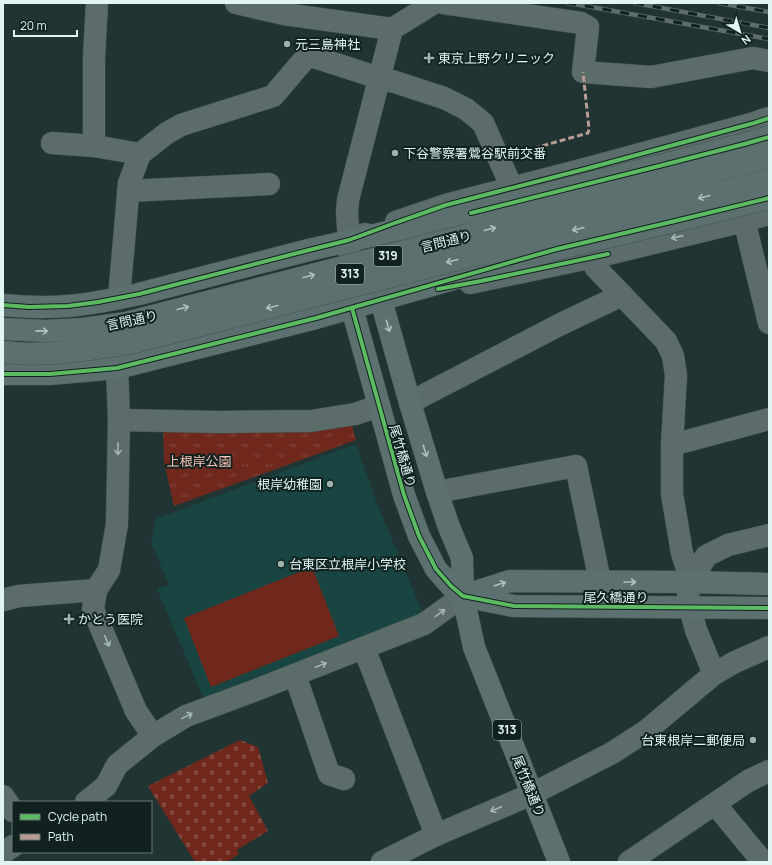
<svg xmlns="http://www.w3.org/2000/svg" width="772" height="865" viewBox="0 0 772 865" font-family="Manrope,'Noto Sans JP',sans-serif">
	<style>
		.built { fill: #184541 }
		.green { fill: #6f281b }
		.cemetery { fill: url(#cemetery-stones) }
		.park { fill: url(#park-tufts) }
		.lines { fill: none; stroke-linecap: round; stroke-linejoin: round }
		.minor-casing { stroke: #425351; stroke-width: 23 }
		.major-casing { stroke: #425351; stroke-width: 23 }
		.minor { stroke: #5c6c6a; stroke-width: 22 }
		.major { stroke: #5c716f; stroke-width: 22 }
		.rail-casing { stroke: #5e6c6b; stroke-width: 4.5 }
		.rail { stroke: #11211f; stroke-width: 3; stroke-dasharray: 9; stroke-linecap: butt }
		.major-bridge-casing { stroke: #425351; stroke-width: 23; stroke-linecap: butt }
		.major-bridge { stroke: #5c716f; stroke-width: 22 }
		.quiet { stroke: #b99d93; stroke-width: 3; stroke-dasharray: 6 3; stroke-linecap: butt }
		.cycleway-casing { stroke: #11211f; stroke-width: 6 }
		.cycleway { stroke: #5cba63; stroke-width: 4 }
		.oneway { stroke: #acc0be }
		.oneway2 { stroke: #a5b7b5 }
		.poi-dot { fill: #9db2af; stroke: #11211f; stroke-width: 1.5 }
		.labels { text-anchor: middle; stroke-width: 4; stroke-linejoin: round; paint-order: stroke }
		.shield { fill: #11211f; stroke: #a3b5b3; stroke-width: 1 }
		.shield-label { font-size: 12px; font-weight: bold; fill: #e1f5f2 }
		.poi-label { font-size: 13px; fill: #e1f5f2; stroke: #11211f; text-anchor: start }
		.street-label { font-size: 13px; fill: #e1f5f2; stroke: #11211f }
		.park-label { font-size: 13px; fill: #f8c4b8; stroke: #11211f }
	</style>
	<defs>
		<pattern id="cemetery-stones" width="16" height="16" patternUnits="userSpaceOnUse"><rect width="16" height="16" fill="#6f281b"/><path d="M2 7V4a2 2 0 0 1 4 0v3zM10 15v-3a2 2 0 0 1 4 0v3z" fill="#83483d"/></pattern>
		<pattern id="park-tufts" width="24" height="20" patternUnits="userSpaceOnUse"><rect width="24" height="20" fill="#6f281b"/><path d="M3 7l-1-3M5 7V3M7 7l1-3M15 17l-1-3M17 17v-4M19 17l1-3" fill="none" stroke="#83483d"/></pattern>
	</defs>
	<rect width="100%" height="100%" fill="#203533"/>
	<polygon class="built" points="356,444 376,501 423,614 204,699 157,589 169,585 151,542 156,519"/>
	<polygon class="green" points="312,567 339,636 211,687 184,618"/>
	<polygon class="cemetery" points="240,740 258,747 268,783 249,796 268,831 237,850 239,854 227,862 195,862 148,786"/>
	<polygon class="park" points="349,415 356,440 174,506 164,462 163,425"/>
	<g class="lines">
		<defs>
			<g id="minor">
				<polyline points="236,3 284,14 392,29 434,3"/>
				<polyline points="443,3 581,23 588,27 583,72 651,77 753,58 769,61"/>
				<polyline points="52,143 94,146 140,154"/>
				<polyline points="94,146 94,57 97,3"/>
				<polyline points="128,191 269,184"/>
				<polyline points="741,207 769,323"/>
				<polyline points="396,222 446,205 589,168 754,123 769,118"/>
				<polyline points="365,234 349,240 347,213 348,200 392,29"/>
				<polyline points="591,258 596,268 666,341 673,356 676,375 672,445 672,494 682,553 691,582"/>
				<polyline points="470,283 608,254 744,221 769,214"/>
				<polyline points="119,298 129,183 140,154 167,133 181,125 273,96 308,55 379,78 395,82 444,98 466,109 483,123 512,188"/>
				<polyline points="117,368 119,420 117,524 109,570 96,590 93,609 136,711 153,736"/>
				<polyline points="410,403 428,393 561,324 622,295"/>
				<polyline points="119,420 219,422 311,421 355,414 379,406"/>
				<polyline points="672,445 769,419"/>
				<polyline points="437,492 576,466 600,581"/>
				<polyline points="3,600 19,596 96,590"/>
				<polyline points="364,648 436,835"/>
				<polyline points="714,674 696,630 690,608 688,596 691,582 706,556 728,545 769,535"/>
				<polyline points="295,675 329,774 344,779"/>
				<polyline points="3,796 13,811"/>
				<polyline points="86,802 106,786 117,765 153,736 186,716 256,690 424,624 463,596"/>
				<polyline points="715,804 763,862"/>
				<polyline points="3,853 13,846"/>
				<polyline points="382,862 436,835 532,794 612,753 646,731 714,674 735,662 769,647"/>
				<polyline points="629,862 748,781 769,771"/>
			</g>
			<g id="major">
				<polyline points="349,240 352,308 404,495 419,536 436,569 451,586 463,596 514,606 769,608"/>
				<polyline points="363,266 381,300 410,403 437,492 449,527 462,558 463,596 474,647 559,862"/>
				<path d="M3,305C25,307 46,308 68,306C92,304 115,299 139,294L309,250L471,213"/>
				<polyline points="3,374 50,374 117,368 316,318 496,267"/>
				<polyline points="466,595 510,581 691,582 769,584"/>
			</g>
		</defs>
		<use href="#minor" class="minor-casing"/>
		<use href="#major" class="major-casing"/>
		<use href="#minor" class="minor"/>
		<use href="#major" class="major"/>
		<defs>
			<g id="rail">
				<polyline points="567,3 586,6 769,39"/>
				<polyline points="635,3 769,28"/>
				<polyline points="719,3 769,12"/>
			</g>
		</defs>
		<use href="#rail" class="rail-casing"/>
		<use href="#rail" class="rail"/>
		<defs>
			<g id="major-bridge">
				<polyline points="471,213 659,166 748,143 769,137"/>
				<polyline points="496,267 557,249 675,221 769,198"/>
				<polyline points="3,329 46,331 83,329 126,323 587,204 769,157"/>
				<path d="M3,352C45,357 88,350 130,343L769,180"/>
			</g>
		</defs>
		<use href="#major-bridge" class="major-bridge-casing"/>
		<use href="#major-bridge" class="major-bridge"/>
		<polyline class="quiet" points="499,158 588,133 589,129 583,72"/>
		<defs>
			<g id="cycleway">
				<polyline points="471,213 659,166 748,143 769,137"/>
				<polyline points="438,289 481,281 608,254"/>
				<polyline points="3,305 29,307 68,306 98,302 139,294 309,250 349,240 392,224 446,205 589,168 754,123 769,118"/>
				<polyline points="352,308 404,495 419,536 436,569 451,586 463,596 514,606 769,608"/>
				<polyline points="3,374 50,374 117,368 316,318 557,249 675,221 769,198"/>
			</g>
		</defs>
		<use href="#cycleway" class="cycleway-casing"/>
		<use href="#cycleway" class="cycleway"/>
	</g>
	<defs><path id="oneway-shaft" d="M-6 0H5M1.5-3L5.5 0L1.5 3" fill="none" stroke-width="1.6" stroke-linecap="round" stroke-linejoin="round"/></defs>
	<g class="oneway">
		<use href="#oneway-shaft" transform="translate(704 197) rotate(166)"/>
		<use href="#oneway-shaft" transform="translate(490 229) rotate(-14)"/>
		<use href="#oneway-shaft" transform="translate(578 229) rotate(166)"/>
		<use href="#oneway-shaft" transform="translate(452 261) rotate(166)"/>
		<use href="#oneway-shaft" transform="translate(309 276) rotate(-14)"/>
		<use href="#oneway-shaft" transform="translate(272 307) rotate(166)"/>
		<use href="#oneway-shaft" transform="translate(183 308) rotate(-14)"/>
		<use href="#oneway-shaft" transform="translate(388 326) rotate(74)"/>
		<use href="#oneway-shaft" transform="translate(42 331) rotate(1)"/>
		<use href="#oneway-shaft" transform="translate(425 451) rotate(73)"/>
		<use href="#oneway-shaft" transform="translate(630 582)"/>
		<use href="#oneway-shaft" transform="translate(500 584) rotate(-17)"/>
	</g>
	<g class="oneway2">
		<use href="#oneway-shaft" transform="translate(677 237) rotate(167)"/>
		<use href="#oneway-shaft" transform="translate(118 449) rotate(91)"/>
		<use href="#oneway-shaft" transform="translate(440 613) rotate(-36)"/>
		<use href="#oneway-shaft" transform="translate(107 641) rotate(67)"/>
		<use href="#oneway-shaft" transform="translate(321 665) rotate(-22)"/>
		<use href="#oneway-shaft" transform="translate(187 716) rotate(-26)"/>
		<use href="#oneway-shaft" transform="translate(496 809) rotate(157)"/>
	</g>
	<g class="poi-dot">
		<circle cx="287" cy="44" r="4"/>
		<path d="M427 52h4v4h4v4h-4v4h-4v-4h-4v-4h4z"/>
		<circle cx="395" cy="153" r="4"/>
		<circle cx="330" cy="484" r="4"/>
		<circle cx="281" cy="564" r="4"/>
		<path d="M67 613h4v4h4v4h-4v4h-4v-4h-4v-4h4z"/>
		<circle cx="753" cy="740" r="4"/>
	</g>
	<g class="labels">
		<g class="shield">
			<rect x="374" y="246" width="28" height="20" rx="3"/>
			<rect x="336" y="264" width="28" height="20" rx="3"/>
			<rect x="493" y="720" width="28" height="20" rx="3"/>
		</g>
		<g class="shield-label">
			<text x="388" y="260">319</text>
			<text x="350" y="278">313</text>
			<text x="507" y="734">313</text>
		</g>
		<g class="poi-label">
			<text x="295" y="49">元三島神社</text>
			<text x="438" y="63">東京上野クリニック</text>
			<text x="403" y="158">下谷警察署鶯谷駅前交番</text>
			<text x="322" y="489" text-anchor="end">根岸幼稚園</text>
			<text x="289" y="569">台東区立根岸小学校</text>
			<text x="78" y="624">かとう医院</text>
			<text x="745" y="745" text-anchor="end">台東根岸二郵便局</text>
		</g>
		<g class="street-label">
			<text transform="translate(446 241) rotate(-14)" y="5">言問通り</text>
			<text transform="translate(132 320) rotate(-12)" y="5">言問通り</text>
			<text transform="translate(403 456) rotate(74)" y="5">尾竹橋通り</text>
			<text x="616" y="602">尾久橋通り</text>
			<text transform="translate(529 786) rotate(68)" y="5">尾竹橋通り</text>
		</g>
		<g class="park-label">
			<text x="199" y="466">上根岸公園</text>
		</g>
	</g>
	<rect width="772" height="865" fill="none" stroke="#e1f5f2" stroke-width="8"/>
	<rect x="12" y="801" width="140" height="52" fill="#11211f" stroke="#647673"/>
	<rect x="20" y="814" width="20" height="6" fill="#5cba63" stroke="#647673"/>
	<text x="48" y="821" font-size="12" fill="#e1f5f2">Cycle path</text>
	<rect x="20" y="834" width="20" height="6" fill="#b99d93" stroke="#647673"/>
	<text x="48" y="841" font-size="12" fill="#e1f5f2">Path</text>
	<g transform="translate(740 32) rotate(142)" stroke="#11211f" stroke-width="3" paint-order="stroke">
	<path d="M0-3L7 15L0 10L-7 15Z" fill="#e1f5f2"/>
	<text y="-6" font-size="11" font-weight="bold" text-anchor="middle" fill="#e1f5f2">N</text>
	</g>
	<path d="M14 30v6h63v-6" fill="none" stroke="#e1f5f2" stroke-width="2"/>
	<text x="20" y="30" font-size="12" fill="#e1f5f2" stroke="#11211f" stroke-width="3" paint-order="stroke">20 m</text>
</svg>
